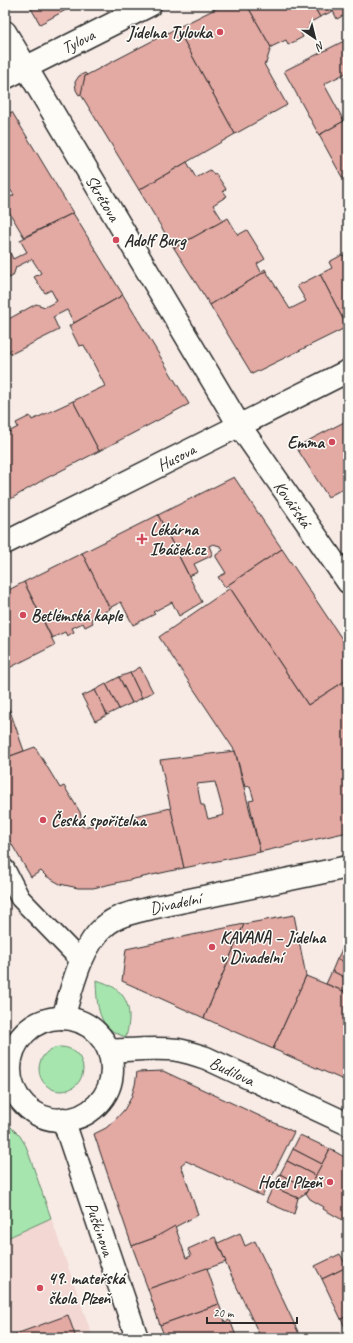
<svg xmlns="http://www.w3.org/2000/svg" width="353" height="1343" viewBox="0 0 353 1343" font-family="Caveat,sans-serif">
	<style>
		.built { fill: #f2d7d2 }
		.green { fill: #a6e5ae; stroke: #68886c }
		.building { fill: #e3a9a3; stroke: #2b2b2b; fill-rule: evenodd }
		.lines { fill: none; stroke-linecap: round; stroke-linejoin: round }
		.pedestrian-casing { stroke: #2b2b2b; stroke-width: 22 }
		.minor-casing { stroke: #2b2b2b; stroke-width: 25 }
		.tertiary-casing { stroke: #2b2b2b; stroke-width: 25 }
		.pedestrian { stroke: #fdfcf7; stroke-width: 19 }
		.minor { stroke: #fdfcf7; stroke-width: 22 }
		.tertiary { stroke: #fdfcf7; stroke-width: 22 }
		.poi-dot { fill: #d1495b; stroke: #fdfcf7; stroke-width: 1.5 }
		.labels { text-anchor: middle; stroke-width: 3; stroke-linejoin: round; paint-order: stroke }
		.poi-label { font-size: 17px; font-weight: bold; fill: #2b2b2b; stroke: #fdfcf7; text-anchor: start }
		.street-label { font-size: 17px; fill: #2b2b2b; stroke: #fdfcf7 }
	</style>
	<rect width="100%" height="100%" fill="#f8ebe6"/>
	<filter id="ink" filterUnits="userSpaceOnUse"><feTurbulence type="fractalNoise" baseFrequency=".025" numOctaves="2"/><feDisplacementMap in="SourceGraphic" scale="8" xChannelSelector="R" yChannelSelector="G"/><feConvolveMatrix kernelMatrix="1 2 1 2 8 2 1 2 1" color-interpolation-filters="sRGB"/></filter>
	<g filter="url(#ink)">
		<polygon class="built" points="51,1218 93,1338 5,1338 5,1239"/>
		<g class="green">
			<path d="M96,980C127,988 134,1008 126,1037C97,1029 97,1006 96,980Z"/>
			<circle cx="61" cy="1069" r="22"/>
			<polygon points="5,1121 20,1136 26,1146 51,1218 5,1239"/>
		</g>
		<g class="building">
			<polygon points="29,5 75,5 40,24"/>
			<polygon points="223,5 247,5 271,47 266,63 264,64 287,105 235,134 177,28"/>
			<polygon points="247,5 313,5 320,17 309,23 311,27 301,33 303,37 288,45 286,40 271,47"/>
			<polygon points="313,5 347,5 348,13 337,19 333,11 320,17"/>
			<polygon points="177,28 235,134 139,190 80,93 85,76"/>
			<polygon points="348,39 348,72 324,84 344,121 319,135 284,71"/>
			<polygon points="85,73 87,75 85,76 81,94 79,95 76,90 75,82 79,76"/>
			<polygon points="12,112 73,213 24,237 5,205 5,200 14,195 7,185 5,185 5,115"/>
			<polygon points="344,121 348,128 348,188 319,135"/>
			<polygon points="187,162 196,178 210,170 214,175 216,174 226,189 223,191 227,196 213,205 223,221 174,248 139,190"/>
			<polygon points="73,213 123,295 74,323 67,310 53,317 59,330 11,354 5,343 5,321 36,304 45,307 57,301 51,290 45,293 34,277 41,273 32,259 16,267 13,276 5,280 5,247 7,246 13,259 27,252 20,240"/>
			<polygon points="228,218 238,235 247,230 265,259 257,264 261,272 265,269 266,271 210,305 174,248"/>
			<polygon points="342,255 347,257 348,260 348,326 347,327 320,274 332,268 329,262"/>
			<polygon points="266,271 290,309 306,301 297,286 320,274 347,327 252,374 210,305"/>
			<polygon points="123,295 189,404 99,451 73,401 105,386 84,345 79,346 69,326"/>
			<polygon points="73,401 99,451 41,481 9,500 5,492 5,434 18,427 16,423 30,416 32,420"/>
			<polygon points="348,420 348,490 346,487 328,497 296,447"/>
			<polygon points="234,477 282,549 225,587 218,577 226,573 216,557 216,555 223,550 220,546 213,544 209,546 212,553 211,556 194,564 198,572 189,576 158,515"/>
			<polygon points="158,515 202,602 179,616 172,602 153,612 155,614 133,625 121,602 109,608 82,553"/>
			<polygon points="282,549 348,648 348,679 308,705 228,585"/>
			<polygon points="82,553 110,609 91,619 93,623 85,627 83,623 72,628 74,632 67,636 65,632 52,638 24,582"/>
			<polygon points="24,582 55,645 5,670 5,592"/>
			<polygon points="230,588 308,705 348,679 348,832 260,852 249,801 254,800 250,786 245,787 235,751 159,637"/>
			<polygon points="140,667 153,692 142,698 130,673"/>
			<polygon points="130,673 142,698 132,703 119,677"/>
			<polygon points="119,677 132,703 119,709 106,684"/>
			<polygon points="106,684 119,709 107,715 95,690"/>
			<polygon points="95,690 107,715 95,721 82,696"/>
			<polygon points="5,702 10,711 5,713"/>
			<polygon points="10,711 24,751 5,758 5,713"/>
			<polygon points="35,747 60,788 64,786 80,812 83,827 171,808 184,868 93,888 78,888 60,884 46,876 41,871 31,877 5,833 5,758"/>
			<path d="M235,751L260,852L184,868L160,760ZM215,782L224,815L208,819L204,805H201L197,784Z"/>
			<polygon points="294,915 306,976 273,1049 204,1018 244,924"/>
			<polygon points="244,924 204,1018 122,981 126,949"/>
			<polygon points="348,935 348,950 343,948"/>
			<polygon points="343,948 348,950 348,964 337,959"/>
			<polygon points="337,959 348,964 348,979 332,971"/>
			<polygon points="332,971 348,979 348,993 326,984"/>
			<polygon points="306,976 348,993 348,1082 273,1049"/>
			<polygon points="163,1071 294,1132 262,1196 186,1161 181,1165 198,1215 154,1238 132,1246 94,1134 106,1128 115,1120 124,1110 131,1098 135,1085 137,1072"/>
			<polygon points="300,1135 330,1149 322,1164 293,1149"/>
			<polygon points="293,1149 322,1164 316,1176 287,1161"/>
			<polygon points="330,1149 348,1159 348,1223 323,1209 324,1207 310,1199 306,1193"/>
			<polygon points="287,1161 316,1176 308,1189 280,1174"/>
			<polygon points="280,1174 308,1189 306,1193 298,1198 273,1187"/>
			<polygon points="273,1187 298,1198 294,1214 266,1202"/>
			<polygon points="175,1226 186,1258 191,1256 188,1249 215,1237 226,1262 148,1289 132,1246 154,1238"/>
			<polygon points="240,1233 245,1246 255,1241 301,1338 261,1338 225,1262 226,1262 218,1243"/>
			<polygon points="340,1254 347,1267 322,1279 315,1266"/>
			<polygon points="347,1267 348,1269 348,1316 341,1319 322,1279"/>
			<polygon points="207,1268 219,1304 160,1325 148,1289"/>
			<polygon points="219,1304 225,1322 230,1320 236,1336 231,1338 165,1338 160,1325"/>
			<polygon points="68,1315 76,1338 5,1338"/>
			<polygon points="348,1316 348,1334 341,1319"/>
		</g>
		<g class="lines">
			<defs>
				<polyline id="pedestrian" points="5,869 20,898 81,961"/>
				<g id="minor">
					<polyline points="5,32 239,425 348,582"/>
					<path d="M63,1018C72,989 80,947 105,926C117,915 135,912 151,908L348,867"/>
					<circle cx="61" cy="1069" r="51"/>
					<path d="M109,1051C131,1050 156,1047 178,1050C188,1052 197,1055 206,1058L348,1124"/>
					<polyline points="63,1119 137,1338"/>
				</g>
				<g id="tertiary">
					<polyline points="5,78 150,5"/>
					<polyline points="5,543 348,371"/>
				</g>
			</defs>
			<use href="#pedestrian" class="pedestrian-casing"/>
			<use href="#minor" class="minor-casing"/>
			<use href="#tertiary" class="tertiary-casing"/>
			<use href="#pedestrian" class="pedestrian"/>
			<use href="#minor" class="minor"/>
			<use href="#tertiary" class="tertiary"/>
		</g>
	</g>
	<g class="poi-dot">
		<circle cx="220" cy="32" r="4"/>
		<circle cx="116" cy="240" r="4"/>
		<circle cx="332" cy="442" r="4"/>
		<path d="M140 533h4v4h4v4h-4v4h-4v-4h-4v-4h4z"/>
		<circle cx="23" cy="615" r="4"/>
		<circle cx="43" cy="820" r="4"/>
		<circle cx="212" cy="947" r="4"/>
		<circle cx="330" cy="1182" r="4"/>
		<circle cx="40" cy="1288" r="4"/>
	</g>
	<g class="labels">
		<g class="poi-label">
			<text x="212" y="38" text-anchor="end">Jídelna Tylovka</text>
			<text x="124" y="246">Adolf Burg</text>
			<text x="324" y="448" text-anchor="end">Emma</text>
			<text x="150" y="535">Lékárna<tspan x="150" dy="20">Ibáček.cz</tspan></text>
			<text x="31" y="621">Betlémská kaple</text>
			<text x="51" y="826">Česká spořitelna</text>
			<text x="220" y="943">KAVANA – Jídelna<tspan x="220" dy="20">v Divadelní</tspan></text>
			<text x="322" y="1188" text-anchor="end">Hotel Plzeň</text>
			<text x="48" y="1284">49. mateřská<tspan x="48" dy="20">škola Plzeň</tspan></text>
		</g>
		<g class="street-label">
			<text transform="translate(78 41) rotate(-27)" y="6">Tylova</text>
			<text transform="translate(103 198) rotate(59)" y="6">Skrétova</text>
			<text transform="translate(176 457) rotate(-27)" y="6">Husova</text>
			<text transform="translate(293 504) rotate(55)" y="6">Kovářská</text>
			<text transform="translate(175 903) rotate(-12)" y="6">Divadelní</text>
			<text transform="translate(232 1071) rotate(25)" y="6">Budilova</text>
			<text transform="translate(100 1229) rotate(71)" y="6">Puškinova</text>
		</g>
	</g>
	<rect width="353" height="1343" fill="none" stroke="#fdfcf7" stroke-width="20"/>
	<rect x="10" y="10" width="333" height="1323" fill="none" stroke="#2b2b2b" stroke-width="1.5" filter="url(#ink)"/>
	<g transform="translate(315 38) rotate(145)" stroke="#fdfcf7" stroke-width="3" paint-order="stroke">
	<path d="M0-3L7 15L0 10L-7 15Z" fill="#2b2b2b"/>
	<text y="-6" font-size="11" font-weight="bold" text-anchor="middle" fill="#2b2b2b">N</text>
	</g>
	<path d="M207 1317v6h90v-6" fill="none" stroke="#2b2b2b" stroke-width="2"/>
	<text x="213" y="1317" font-size="12" fill="#2b2b2b" stroke="#fdfcf7" stroke-width="3" paint-order="stroke">20 m</text>
</svg>
